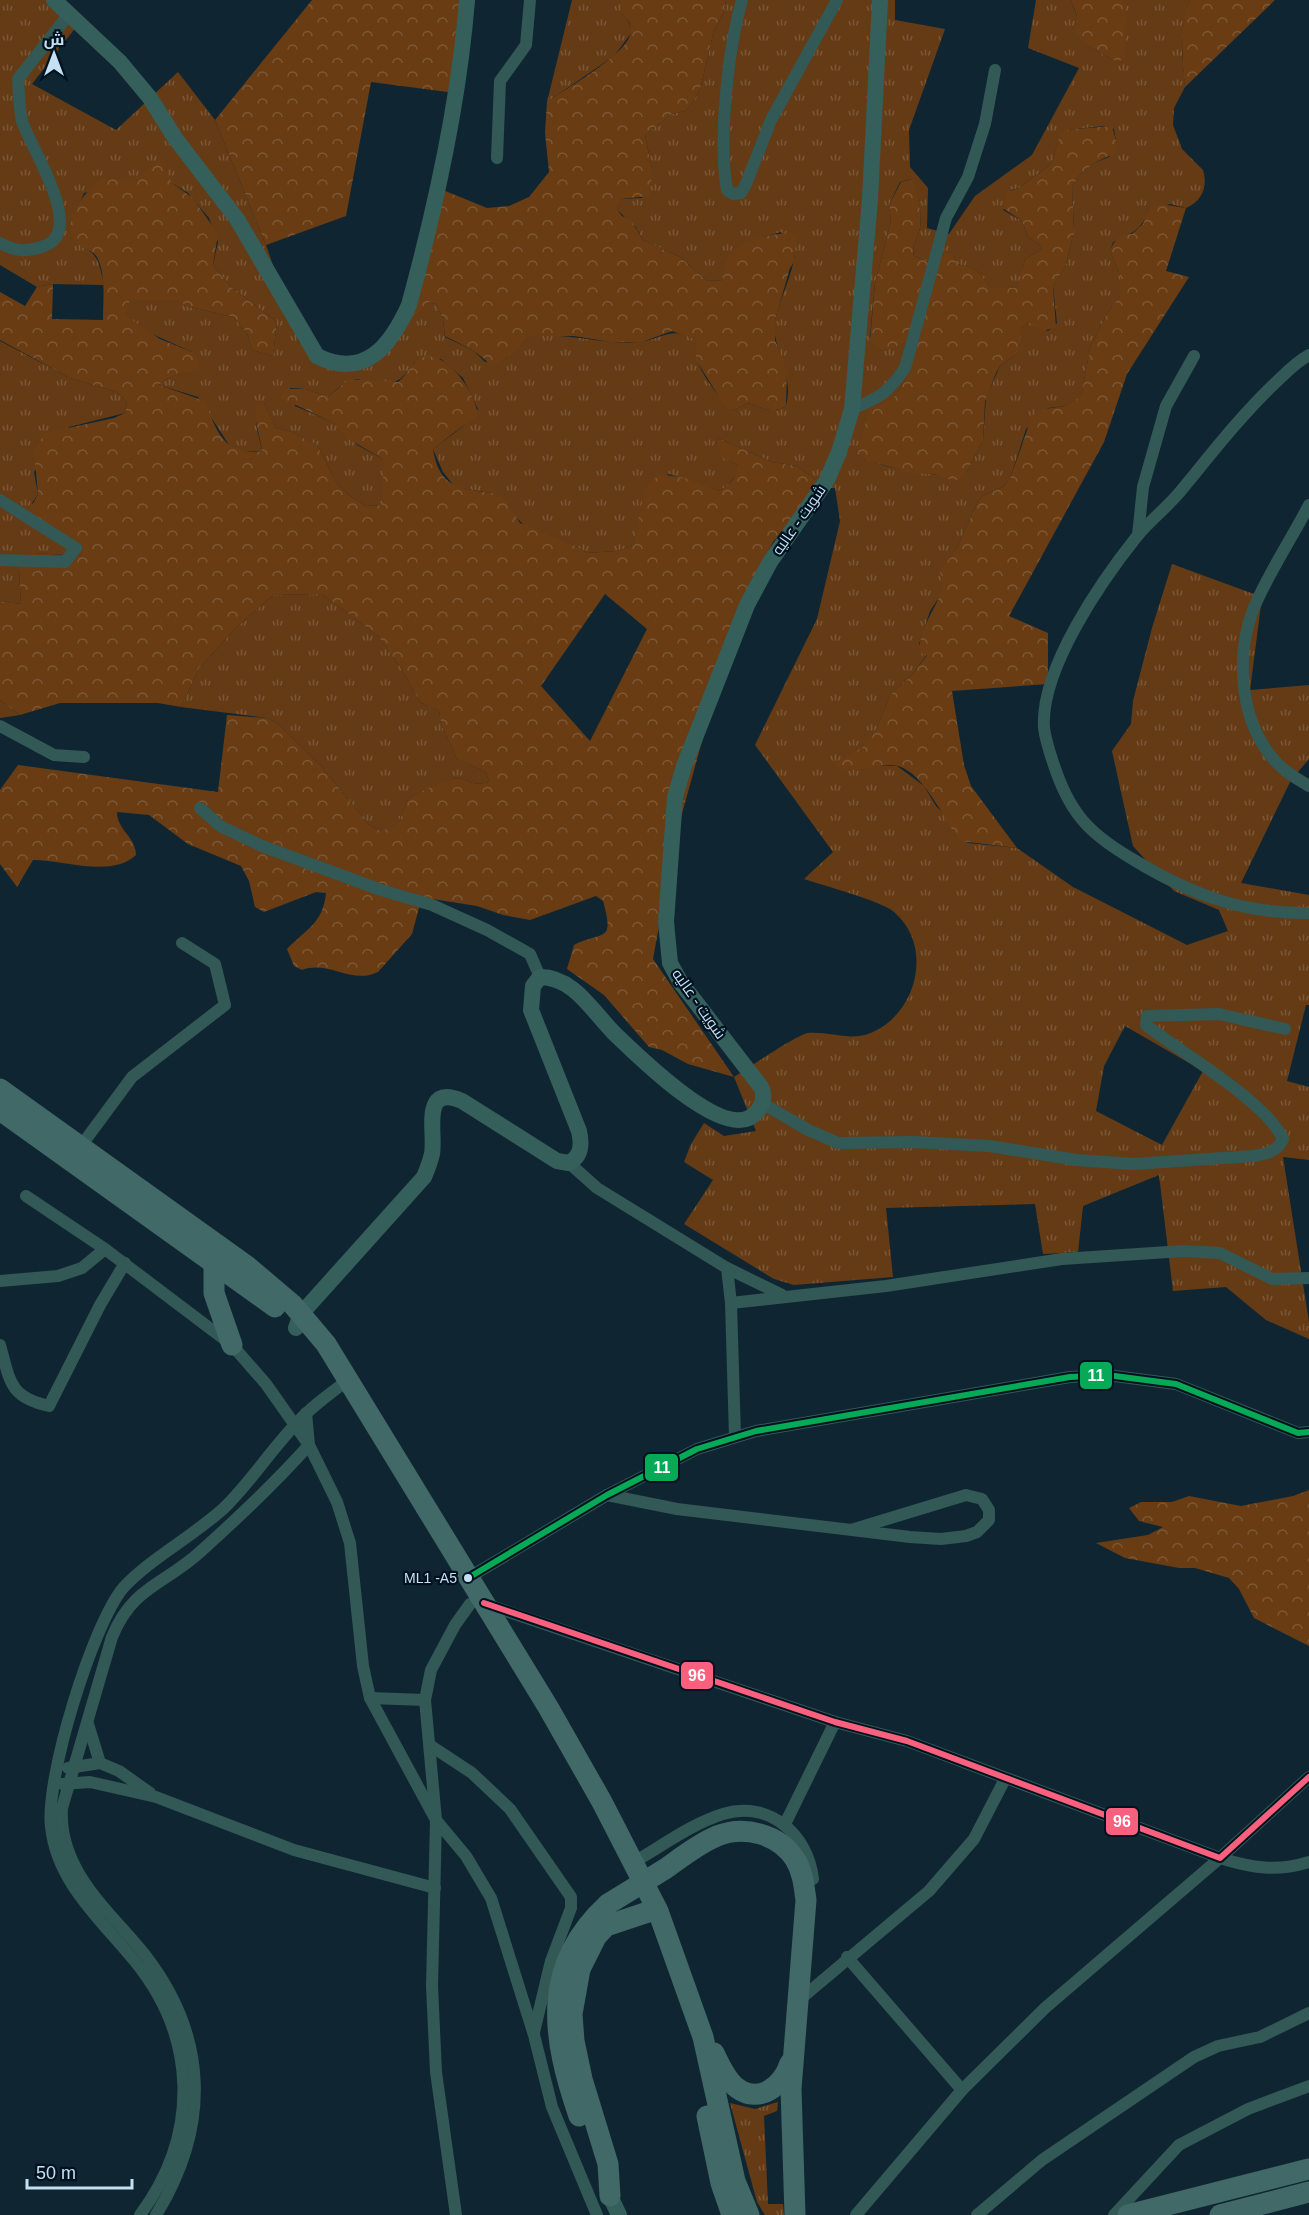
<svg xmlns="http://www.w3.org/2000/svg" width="1309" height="2215" viewBox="0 0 1309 2215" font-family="Helvetica,Cairo,sans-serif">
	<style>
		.grass { fill: url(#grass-tufts); fill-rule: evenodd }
		.forest { fill: url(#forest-crowns); fill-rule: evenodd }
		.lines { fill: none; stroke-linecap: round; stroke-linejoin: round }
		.street { stroke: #325956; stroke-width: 12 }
		.secondary { stroke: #355f5b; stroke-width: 16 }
		.highway { stroke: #416967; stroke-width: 21 }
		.highway-bridge { stroke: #416967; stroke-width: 21 }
		.bus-1-casing { stroke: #00121f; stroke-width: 10 }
		.bus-2-casing { stroke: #00121f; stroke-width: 10 }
		.bus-1 { stroke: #06aa56; stroke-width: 6 }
		.bus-2 { stroke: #f8607d; stroke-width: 6 }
		.bus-dot { fill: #c5e0f2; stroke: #00121f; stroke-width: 2 }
		.labels { text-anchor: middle; stroke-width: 4.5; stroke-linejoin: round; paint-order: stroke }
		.bus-label { font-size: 14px; fill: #c5e0f2; stroke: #00121f; text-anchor: end }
		.street-label { font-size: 15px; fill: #c5e0f2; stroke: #00121f }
		.line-badge { stroke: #00121f; stroke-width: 2 }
		.badge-label { font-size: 16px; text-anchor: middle; font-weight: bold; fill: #fff }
	</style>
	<defs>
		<pattern id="grass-tufts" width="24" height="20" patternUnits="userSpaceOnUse" patternTransform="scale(1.5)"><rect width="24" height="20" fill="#653b15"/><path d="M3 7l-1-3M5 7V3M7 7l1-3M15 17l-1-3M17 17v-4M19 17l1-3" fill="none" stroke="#7a5738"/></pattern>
		<pattern id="forest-crowns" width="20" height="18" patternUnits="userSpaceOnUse" patternTransform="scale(1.5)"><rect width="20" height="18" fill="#693c13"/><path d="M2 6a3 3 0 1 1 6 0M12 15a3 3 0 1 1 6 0" fill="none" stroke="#7d5836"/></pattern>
	</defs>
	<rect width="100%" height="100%" fill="#0f2632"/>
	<g class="grass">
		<path d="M0,0H64L83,18L32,84L116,130L178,72L215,120L266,245L299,342C318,354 350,363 371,349C382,341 389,325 401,319C412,313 420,312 429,302L436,304L443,319L445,337L474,351L485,362L506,358L529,336C566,332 602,345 639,342C659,340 672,326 692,338C700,342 695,356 698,363C705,379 720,400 734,410L748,403C762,407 772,415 786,406C795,371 770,346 775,320C780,298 792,276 795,254L781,232C747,242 734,244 723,280L707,281L680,257L643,240L636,227L617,210L619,199L642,198L652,169L645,135L672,114L685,111L694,101L701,86L714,30L723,14L726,0H895V20L945,29L909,130L910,167L928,188L927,228L949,234L975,196L1032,155L1079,68L1028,48L1036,0H1071L1087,45L1113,60L1126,0H1190L1184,22L1182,53L1185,87L1174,108L1173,125L1182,149L1203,170C1208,187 1202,201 1186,208L1170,204L1148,210C1144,229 1129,235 1113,242L1110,251L1120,275V296L1106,315L1090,348L1081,398L1065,406L1048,408L1026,429L1010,479L1003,487L984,495L978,501L957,548L945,566L944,590L930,611L919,644L927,654L912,675L890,695L877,728L863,748L834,764L897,766L924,786L936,806L947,817L956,835L968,843L1017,848L1073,887L1187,945L1228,931L1219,910L1174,891L1133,846L1112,751L1131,724L1133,701L1152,628L1172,564L1262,597L1250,690L1309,685V759L1291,780L1241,883L1309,895V1005H1306L1287,1081L1309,1087V1160L1283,1157L1309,1322V1339L1266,1320L1226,1287L1173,1291L1159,1175L1083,1206L1078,1252L1043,1254L1035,1204L886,1208L893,1277L794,1285L774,1279L684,1224L713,1180L684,1162L691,1144L704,1123L724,1136L756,1131L734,1077C747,1069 796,1035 808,1033C832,1031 852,1043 875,1031C918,1010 933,945 894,912C884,902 822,885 804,879L833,852L755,745L817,619L840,521L835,488H818L816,480L797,466L772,462L718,438L716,445L731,462L738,465V473L726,487L719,491L669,474L647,485L633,546L616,551L587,553L572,544L526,527L491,493L455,487L443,472L433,449C449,436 466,427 478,409L463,378L441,359L415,362C400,383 393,387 366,382C364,381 359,379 357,379C345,380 336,390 328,397L305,389L290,388L295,406L337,424L357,445L383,459V505L366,506L350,496L338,485L317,445L292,432L276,428L264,403C250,420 259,432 262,451L239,452L231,448L198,397L159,385L166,379L190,370L192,352L150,333L124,315L130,300H179L186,306L233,317L247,333L252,350L273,356L277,322L231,287L213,265L218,242L209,218L188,193L172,183L134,180L84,193L75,214L81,246C99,253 100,267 104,285L53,284L37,287L0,265ZM1104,126L1114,129L1116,141L1109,157L1094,163L1079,176L1072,187L1074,230L1066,265L1053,286L1057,323L1048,331L1028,322L1021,328L1018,336L1019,344L1014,356L1000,366L986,397L983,441L964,477C926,473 892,473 856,454L866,424L880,406L894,397L908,376L911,368L908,342L894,347L877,349L870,336L875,283L891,221L889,205L900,182L911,179C918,192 922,213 920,228C918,238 911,244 914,256L933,264L953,254L957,264C982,270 976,271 991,288H1019L1025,259L1041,250L1042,246L1028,237L1022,221L1003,210L1011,190L1019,188L1052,163L1060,136L1067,130ZM1125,1026L1203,1071L1162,1145L1096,1111L1104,1066Z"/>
		<path d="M572,0H621C620,14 630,19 632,32L614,56L547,102Z"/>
		<polygon points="0,341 70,378 117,392 127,402 125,413 69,427 34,472 38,494 32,503 82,545 82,556 34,553 19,569 21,604 0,601"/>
		<path d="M322,594L378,636L401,668L420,702L439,711L441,724L457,759L486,772L489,782C471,788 466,776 453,779C445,781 410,795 407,801C402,812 401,820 393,831H381L369,825L321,766L277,723L267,718L181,707L199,668L238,626L273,595Z"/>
		<polygon points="0,700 20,715 0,718"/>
		<polygon points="778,2102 777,2111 764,2116 768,2204 783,2204 784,2215 765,2215 757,2202 730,2103 755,2109"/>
	</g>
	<g class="forest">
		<polygon points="312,0 475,0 463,94 371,82 346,216 266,245 215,120"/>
		<path d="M621,0H726L723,14L714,30L701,86L694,101L685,111L672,114L645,135L652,169L650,196L620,199L617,210L622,216L631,220L643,240L680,257L707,281L723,280C725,273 725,262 729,256C738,241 781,229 797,235L794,262L790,268L775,320V340L787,371L786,406C772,415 762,407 748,403L734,410L726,408L696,360V344L692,338L672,331L642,342H611L574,336H529L512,354L493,366L474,351L445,336L443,319L436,304L429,302L417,314L406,318L438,188L487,208L509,206L529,197L549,172L545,133L547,102C565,89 632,52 631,30C631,18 619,16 621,0Z"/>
		<path d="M1071,0H1126L1125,55L1120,61L1113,60L1087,45L1075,31C1081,20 1075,12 1071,0Z"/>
		<path d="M1190,0H1275L1185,87C1182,59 1179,27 1190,0Z"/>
		<path d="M1112,126L1116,141L1115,153L1094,163L1079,176L1072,187L1074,230L1066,265L1053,286L1056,327L1043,331L1028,322L1021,328L1018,353L1000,366L996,373L985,401L983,441L964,477L954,481L934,474L911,473L870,461L856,454L869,411L894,397L906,379L911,368L908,342L890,349H877L870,341L875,283L891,221L889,205L901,182L912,179C918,192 922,213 920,228C918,238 911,244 914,256L933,264L945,254H953L957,264C980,269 978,272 991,288H1018L1025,259L1041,250L1042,246L1028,237L1022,221L1001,207L1007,192L1019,188L1052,163L1061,132L1064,130Z"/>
		<path d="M160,160L172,183L193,198L218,234L213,265L231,287L277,322L273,356L252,350L247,333L233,317L186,306L178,300H130L125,315L160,339L192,352L200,360L198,368L166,379L159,385L205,401C216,431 225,457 262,451C260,435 254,423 256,406L264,403L276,428L292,432L317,445L338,485L350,496L366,506L383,505V459L345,437L336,424L281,398L282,389H305L328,397L349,379L398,382C408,375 412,360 424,357C449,351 478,397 478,417C470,419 441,443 433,449C440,494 467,487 500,495L520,523L572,544L587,553L616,551L633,546L644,492L647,485L660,474L685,478L719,491C729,485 738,477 738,465L724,459L716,445L718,438L772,462L797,466L816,480L818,488L773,542L740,604L675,839L653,959L734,1077L688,1064L662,1050L649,1047L604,995L567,969L574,945C603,930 615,944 603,901L596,896L530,920L503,915L477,906L426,898L420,904L412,934L378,972C351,985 329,960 302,970L294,966L287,949C305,930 323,924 326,893L316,892L264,912L255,907L249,881L241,866L188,844L149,815L117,812C117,830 136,837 136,855C112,878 63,860 33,860L17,887L0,864V790L18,765L218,792L227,715L267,718L277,723L321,766L369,825L381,831L393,830C401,820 402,812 407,801C410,795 445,780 453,779C467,776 470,788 489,782L486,772L457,759L441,724L439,711L420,702L401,668L378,636L322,594L273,595L238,626L199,668L181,707L158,703H60L20,715L0,700V601L21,604L19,569L23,558L34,553L82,556V545L28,513L38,494L34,450L45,433L114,418L125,413L127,402L117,392L70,378L0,340V292L25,306L37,287L53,284L52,319L103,320C103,301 106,277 98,259C93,248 79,249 73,239C62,220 87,189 101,179L134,180ZM605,594L647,629L590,741L541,686Z"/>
		<path d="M1161,204L1186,208L1166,271L1189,277L1127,374L1104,442L1009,616L1048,633V684L952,691L964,765L971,786L1017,848L960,841C945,821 924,773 898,766C877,761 853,778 833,764L863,747L877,728L890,695L912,675L927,655L920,653C916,623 952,595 940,572L957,548L978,501L984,495L1003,487L1010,479L1032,416L1038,410L1065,406L1081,397L1090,348L1106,315L1120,296V275L1110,251C1114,240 1120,234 1132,234L1143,224L1148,210Z"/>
		<polygon points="1309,1490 1309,1646 1254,1618 1239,1589 1229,1578 1195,1568 1179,1568 1125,1558 1096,1543 1148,1535 1163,1527 1139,1521 1129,1508 1141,1502 1172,1502 1189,1496 1241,1506 1293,1496"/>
	</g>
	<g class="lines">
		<g class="street">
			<path d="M742,0C728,50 718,140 727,190L733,194L741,193L746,184L771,120L837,0"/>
			<polyline points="497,158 500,81 526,45 530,0"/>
			<path d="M0,243C16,252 27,252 44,246C87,231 30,147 22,121C19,108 19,92 18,79L69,14"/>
			<path d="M1309,355C1294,363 1283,376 1271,387C1237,420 1209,457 1179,493C1166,508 1151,520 1138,535C1102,580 1040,669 1044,728C1046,743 1051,757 1056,771C1072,817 1093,836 1134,860C1190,894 1243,914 1309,913"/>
			<path d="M852,409C879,398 888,393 905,368L946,218L968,177L985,124L995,70"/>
			<polyline points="0,500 76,548 65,562 0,560"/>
			<path d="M1309,505C1292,538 1266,577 1253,610C1235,658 1240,723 1276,762C1285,772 1297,779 1309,786"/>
			<polyline points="1138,535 1143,487 1166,406 1194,356"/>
			<polyline points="0,726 54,755 84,757"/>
			<polyline points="200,808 220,826 262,846 381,890 432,905 487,930 530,954 540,977"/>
			<path d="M762,1103L808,1130L838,1143L914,1142L989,1146L1077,1160L1133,1164L1253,1156C1266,1154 1277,1152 1283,1139C1266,1101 1180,1052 1146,1025L1147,1016L1219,1014L1285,1029"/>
			<polyline points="81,1146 132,1077 225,1005 215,964 182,943"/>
			<polyline points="569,1163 597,1188 727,1268 731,1303 735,1437"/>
			<polyline points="26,1196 105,1249 232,1345 266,1384 309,1445 337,1502 350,1543 363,1666 370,1698 436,1820 466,1856 491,1898 534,2035 552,2107 597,2215"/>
			<polyline points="727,1268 782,1295"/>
			<polyline points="0,1281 58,1276 82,1268 105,1249"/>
			<polyline points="731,1303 886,1286 1062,1259 1183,1251 1220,1253 1272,1279 1309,1278"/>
			<path d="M0,1345C10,1381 9,1397 49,1406L100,1305L125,1263"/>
			<polyline points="607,1495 677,1509 910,1537 941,1539 966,1536 977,1532 989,1520 989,1510 982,1499 966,1495 851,1530"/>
			<polyline points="468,1578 607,1495 697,1449 756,1431 1070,1377 1107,1375 1176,1384 1298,1433 1309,1432"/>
			<polyline points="485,1604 835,1722 907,1741 1220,1858 1309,1777"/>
			<polyline points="370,1698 425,1700"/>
			<polyline points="88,1724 100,1763"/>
			<polyline points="431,1746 472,1773 510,1809 571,1897 571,1908 551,1961 534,2032"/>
			<polyline points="68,1768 100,1763 119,1771 150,1793"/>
			<polyline points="62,1784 90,1782 156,1797 294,1850 435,1888"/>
			<polyline points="785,1824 835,1722"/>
			<path d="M634,1862C662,1846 691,1824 723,1814C769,1800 808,1834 813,1879"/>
			<polyline points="847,1957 962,2090"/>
			<polyline points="798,2001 929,1891 974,1839 1005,1779"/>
			<path d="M140,2215C200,2134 198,2037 133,1959C100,1919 57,1882 51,1827C45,1779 92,1626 123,1588C148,1560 195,1535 224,1508C250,1483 270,1451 295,1425C308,1410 324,1398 340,1386"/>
			<path d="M156,2215C210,2127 209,2038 145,1955C110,1911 58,1871 62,1808L112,1637C133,1586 164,1585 200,1552C238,1518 275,1483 309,1445L306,1413"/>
			<polyline points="456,2215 436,2072 432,1986 436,1820 425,1700 431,1670 455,1625 470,1604"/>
			<path d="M856,2215L962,2090L1045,2008L1220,1858C1252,1868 1277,1872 1309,1862"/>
			<polyline points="977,2215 1042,2160 1194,2057 1218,2046 1260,2037 1309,2013"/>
			<polyline points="1114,2215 1179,2145 1248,2109 1309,2086"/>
		</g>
		<g class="secondary">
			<path d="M54,0L120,62L150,98L175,138L237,219L317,356C365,380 391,345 409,305C436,206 459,103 467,0"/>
			<path d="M296,1328L301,1314L424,1177C427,1170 430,1162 432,1154C436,1133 420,1083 462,1101L557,1161L569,1163C582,1156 582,1144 579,1131L531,1010L533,986L540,977C574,977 592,1011 614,1033C637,1055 716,1134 749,1118C760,1112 767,1099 761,1087L681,983L670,963L666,922L675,797L684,766L747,605L770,562L827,480L839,452L852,409L870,199L880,0"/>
			<polyline points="610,2196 619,2215"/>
		</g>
		<g class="highway">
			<polyline points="0,1089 247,1266 293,1305 326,1344 548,1707 602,1802 658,1911 703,2037 735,2181 749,2215"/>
			<polyline points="0,1110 275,1307"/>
			<polyline points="214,1262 214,1293 232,1345"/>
			<path d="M665,1869C682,1857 698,1844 717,1836C744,1825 779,1834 795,1859C803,1872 804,1886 806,1900L791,2089L795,2215"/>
			<path d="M714,2053C720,2065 726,2080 737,2088C760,2105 783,2085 790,2063"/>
			<path d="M579,2116C552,2038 540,1966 608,1904"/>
			<polyline points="707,2116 721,2183 732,2215"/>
			<polyline points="610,2196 608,2164 582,2079 574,2041 572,2014 580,1969 596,1937 606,1926 648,1912"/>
			<polyline points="1128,2215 1309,2169"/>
			<polyline points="1220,2215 1309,2192"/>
		</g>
		<polyline class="highway-bridge" points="608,1904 665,1869"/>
		<defs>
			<polyline id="bus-1" points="468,1578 607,1495 697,1449 756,1431 1070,1377 1107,1375 1176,1384 1298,1433 1309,1432"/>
			<polyline id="bus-2" points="484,1603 835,1722 907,1741 1220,1858 1309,1777"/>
		</defs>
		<use href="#bus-1" class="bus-1-casing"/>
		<use href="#bus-2" class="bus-2-casing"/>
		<use href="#bus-1" class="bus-1"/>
		<use href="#bus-2" class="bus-2"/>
	</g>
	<circle class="bus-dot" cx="468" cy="1578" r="5"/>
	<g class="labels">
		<g class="bus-label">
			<text x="457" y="1583">ML1 -A5</text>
		</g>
		<g class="street-label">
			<text transform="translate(799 520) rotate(-55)" y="5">شويت - عاليه</text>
			<text transform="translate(699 1004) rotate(55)" y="5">شويت - عاليه</text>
		</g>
	</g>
	<g class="line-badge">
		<rect x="1079" y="1361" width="34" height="29" rx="6" fill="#06aa56"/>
		<rect x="644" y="1453" width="35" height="29" rx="6" fill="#06aa56"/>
		<rect x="680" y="1661" width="34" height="29" rx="6" fill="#f8607d"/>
		<rect x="1105" y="1807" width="34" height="29" rx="6" fill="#f8607d"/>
	</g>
	<g class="badge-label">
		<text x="1096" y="1381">11</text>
		<text x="662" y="1473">11</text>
		<text x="697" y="1681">96</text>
		<text x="1122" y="1827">96</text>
	</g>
	<g transform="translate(54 54)" stroke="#00121f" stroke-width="4.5" paint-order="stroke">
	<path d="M0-4.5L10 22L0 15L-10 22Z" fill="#c5e0f2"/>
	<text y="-9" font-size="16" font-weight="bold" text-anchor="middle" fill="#c5e0f2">ش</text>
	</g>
	<path d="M27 2179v9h105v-9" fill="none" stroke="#c5e0f2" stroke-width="3"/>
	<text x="36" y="2179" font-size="18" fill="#c5e0f2" stroke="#00121f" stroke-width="4.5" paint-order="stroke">50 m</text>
</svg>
